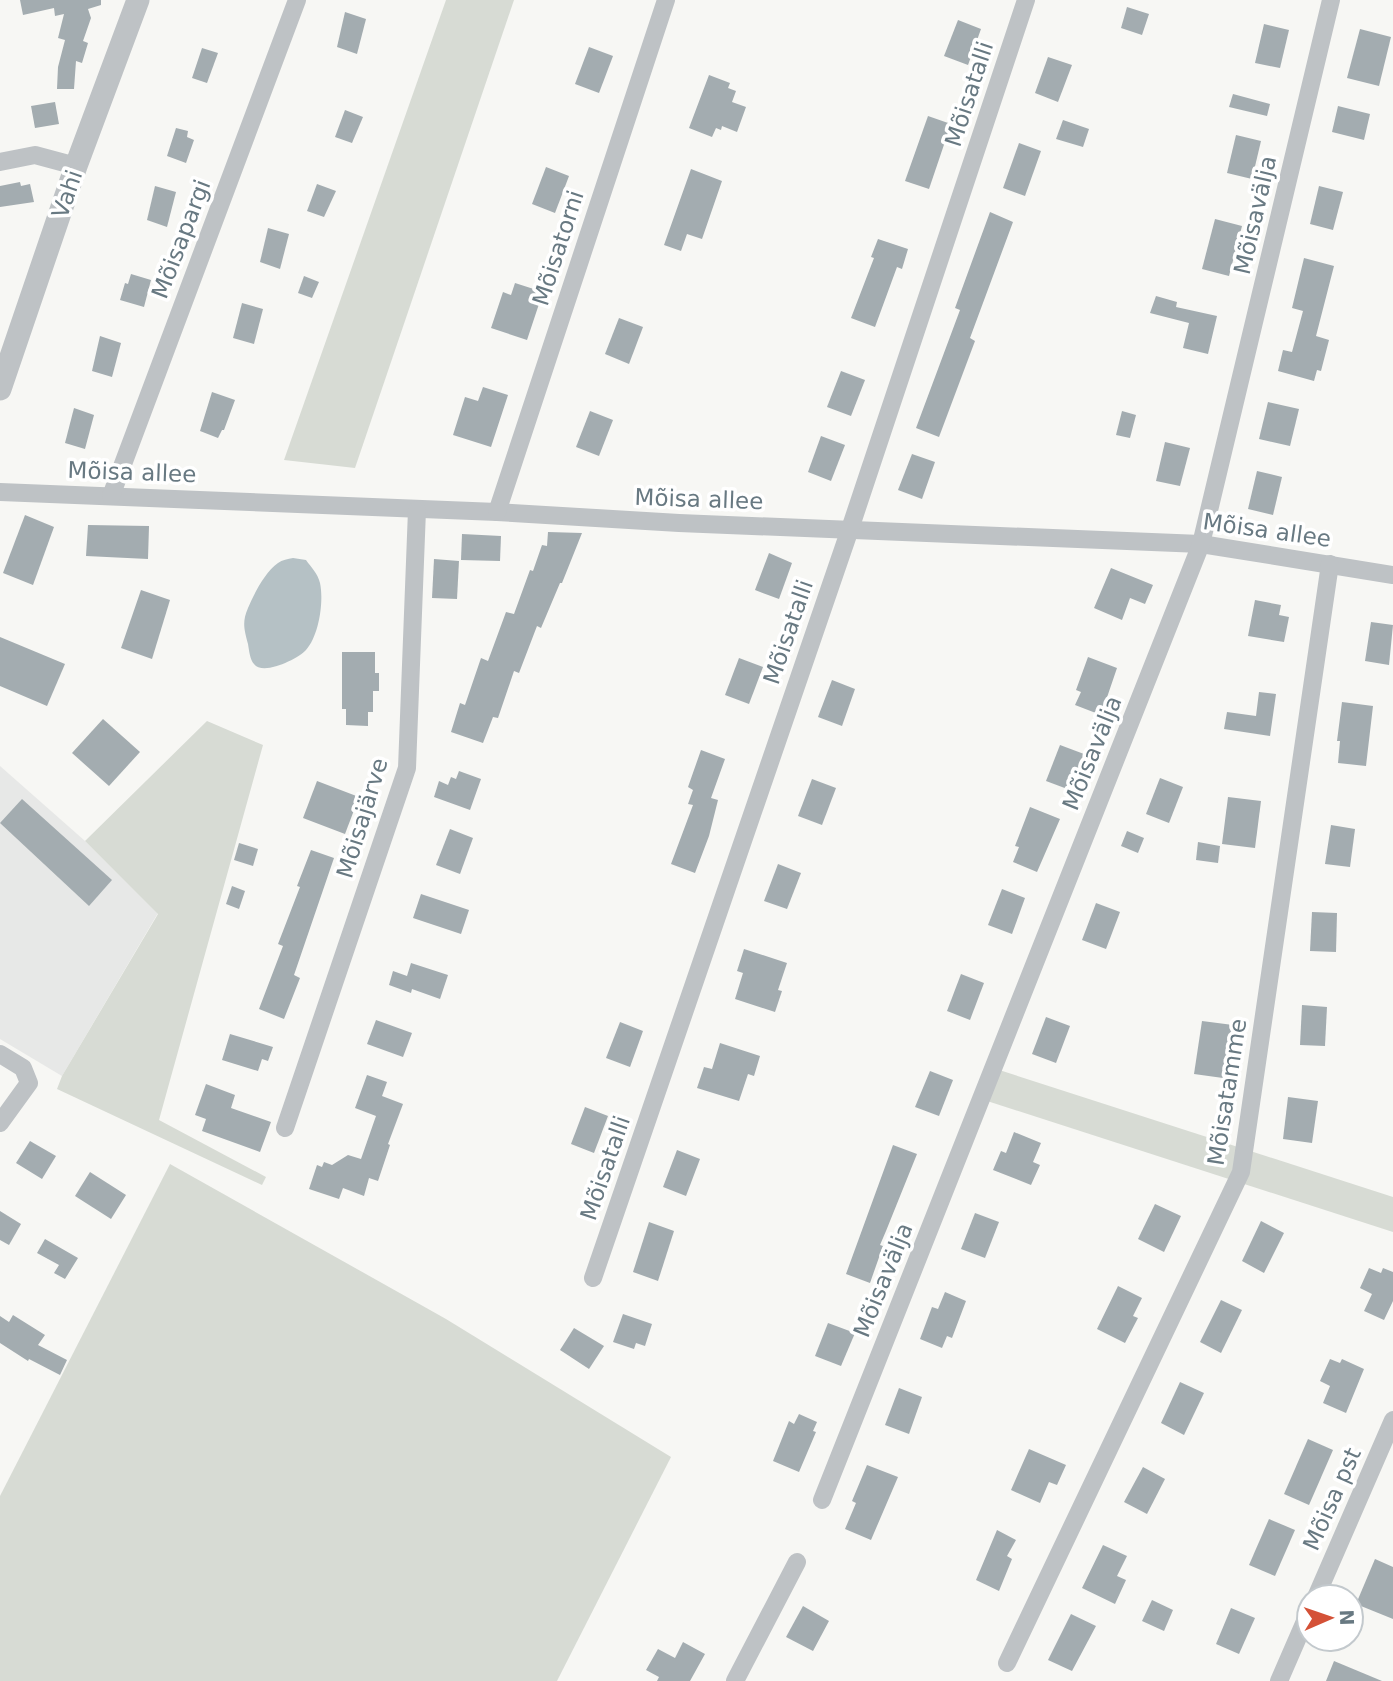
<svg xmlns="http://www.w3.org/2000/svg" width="1393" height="1681" viewBox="0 0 1393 1681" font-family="'DejaVu Sans',sans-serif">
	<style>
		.built { fill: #e7e8e7 }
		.green { fill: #d7dbd4 }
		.water { fill: #b5c1c5 }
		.building { fill: #a3acb0 }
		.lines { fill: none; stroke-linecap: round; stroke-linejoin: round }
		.minor { stroke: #bec2c5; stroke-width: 18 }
		.tertiary { stroke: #bec2c5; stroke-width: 23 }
		.labels { text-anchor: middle; stroke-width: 7; stroke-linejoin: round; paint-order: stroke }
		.street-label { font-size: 23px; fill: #687982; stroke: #fff }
	</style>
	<rect width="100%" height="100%" fill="#f7f7f4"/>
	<polygon class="built" points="0,766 85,841 158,913 62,1076 0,1039"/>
	<g class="green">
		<polygon points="446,0 514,0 355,468 284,460"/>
		<polygon points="207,721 263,745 159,1120 266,1177 262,1185 57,1089 62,1076 158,914 85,841"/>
		<polygon points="993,1068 1393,1197 1393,1232 981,1099"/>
		<polygon points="170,1164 446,1319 671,1457 557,1681 0,1681 0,1496"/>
	</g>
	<path class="water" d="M293,558L306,560C311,567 318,574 320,583C324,601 319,636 306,650C298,659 263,676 254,664C250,660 249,650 248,644C244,629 242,622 248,608C254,594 265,572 278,563C282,560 288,559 293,558Z"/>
	<g class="building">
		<polygon points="20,0 101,0 101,5 88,9 91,18 83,41 88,43 82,63 76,61 74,89 57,89 58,67 65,40 58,38 64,14 55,16 54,8 23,15"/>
		<polygon points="1127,7 1149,14 1142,35 1121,28"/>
		<polygon points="345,12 366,19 357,54 337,47"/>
		<polygon points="958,20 981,29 968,65 944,56"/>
		<polygon points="1264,24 1289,30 1280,68 1255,63"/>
		<polygon points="1360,29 1391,37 1379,86 1347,78"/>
		<polygon points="589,47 613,56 599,93 575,84"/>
		<polygon points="202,48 218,53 207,83 192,78"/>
		<polygon points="1048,57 1072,65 1058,102 1035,93"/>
		<polygon points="709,75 730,83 728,88 736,91 732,102 746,107 737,132 722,126 721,130 716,128 712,137 689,128"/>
		<polygon points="1233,94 1270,104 1267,116 1229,107"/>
		<polygon points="55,102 59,124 35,128 31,106"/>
		<polygon points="1338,106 1370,114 1364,140 1332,132"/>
		<polygon points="345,110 363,117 352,143 335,137"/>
		<polygon points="928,116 951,124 929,189 905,181"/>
		<polygon points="1063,120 1089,129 1083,147 1056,139"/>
		<polygon points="176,128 188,131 187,137 194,140 186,163 167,156"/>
		<polygon points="1236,135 1261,141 1252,179 1227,173"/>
		<polygon points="1019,143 1041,151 1025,196 1003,188"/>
		<polygon points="546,167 569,176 555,213 532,204"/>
		<polygon points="691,169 722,181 702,239 687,234 681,251 664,245"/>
		<polygon points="20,182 21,186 30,184 34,202 0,207 0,186"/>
		<polygon points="317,184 336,191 324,217 307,211"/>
		<polygon points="155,186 176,192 167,227 147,220"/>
		<polygon points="1319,186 1343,192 1333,230 1310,224"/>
		<polygon points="990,212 1013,222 970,338 975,341 939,437 916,428 960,310 955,308"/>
		<polygon points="1215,219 1242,226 1229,276 1202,269"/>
		<polygon points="268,228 289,234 280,269 260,262"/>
		<polygon points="878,239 908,249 902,269 897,267 875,327 851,318 874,258 871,257"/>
		<polygon points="1304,258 1334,266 1316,336 1329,340 1321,371 1317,370 1314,381 1278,371 1283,350 1292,352 1303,311 1292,308"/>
		<polygon points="131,274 151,280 144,307 120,300 125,283 128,284"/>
		<polygon points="304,276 319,282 312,298 298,293"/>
		<polygon points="515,283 543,292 527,340 491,328 503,292 511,295"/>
		<polygon points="1156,296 1177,302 1176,307 1217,316 1208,354 1183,348 1189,323 1150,313"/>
		<polygon points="242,303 263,309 254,344 233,338"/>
		<polygon points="619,318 643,327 629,364 605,354"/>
		<polygon points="100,336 121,343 112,377 92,371"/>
		<polygon points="841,371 865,380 851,416 827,407"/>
		<polygon points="483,387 508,395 491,447 453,435 465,397 478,401"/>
		<polygon points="212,392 235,400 224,430 222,430 218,438 200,431"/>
		<polygon points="1268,402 1299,409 1290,446 1259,439"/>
		<polygon points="74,408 94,415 85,449 65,443"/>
		<polygon points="590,411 613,420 599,456 576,447"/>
		<polygon points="1122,411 1136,415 1130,438 1116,435"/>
		<polygon points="821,436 845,445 831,481 808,472"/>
		<polygon points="1165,442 1190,448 1180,486 1156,481"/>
		<polygon points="912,454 935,462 922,499 898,490"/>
		<polygon points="1257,471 1282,477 1273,515 1248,509"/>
		<polygon points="25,515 54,527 33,585 3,573"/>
		<polygon points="88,525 149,526 148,559 86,556"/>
		<polygon points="548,532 582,533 562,583 560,583 541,628 537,626 519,673 514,671 498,718 493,717 483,743 451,732 460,703 465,705 481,658 488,661 506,612 514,614 530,570 533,571 542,545 547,546"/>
		<polygon points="462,534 501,536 500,561 461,560"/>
		<polygon points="769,553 792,563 779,599 755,590"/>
		<polygon points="434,559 459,561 457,599 432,598"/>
		<polygon points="1111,568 1153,585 1145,604 1130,598 1122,620 1094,608"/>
		<polygon points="141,590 170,600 152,659 121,648"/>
		<polygon points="1255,600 1281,605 1279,615 1289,617 1284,642 1248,636"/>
		<polygon points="1371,622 1393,625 1389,665 1365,661"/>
		<polygon points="0,637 65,664 47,706 0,686"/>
		<polygon points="342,652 375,652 375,673 379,673 379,691 373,691 373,712 368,712 368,726 346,725 346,709 342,709"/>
		<polygon points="1088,657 1117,668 1101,715 1075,705 1081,692 1076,690"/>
		<polygon points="739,658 763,667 749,704 725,695"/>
		<polygon points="832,680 855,689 842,726 818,717"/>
		<polygon points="1259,692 1276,694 1270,736 1224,729 1227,712 1256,716"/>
		<polygon points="1342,702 1373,706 1366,766 1338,763 1340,741 1337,741"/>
		<polygon points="103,719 140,752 109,786 72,753"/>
		<polygon points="1060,745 1084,754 1070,790 1046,781"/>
		<polygon points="701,750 725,759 711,798 718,800 709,836 695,873 671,864 693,805 688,804 693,790 688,787"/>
		<polygon points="459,771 481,779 470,810 434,797 439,781 448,785 451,777 456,779"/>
		<polygon points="1160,778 1183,787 1169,823 1146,814"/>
		<polygon points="812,779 836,788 822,825 798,816"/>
		<polygon points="317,781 359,797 345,834 303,818"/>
		<polygon points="1228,797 1261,801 1255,848 1222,844"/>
		<polygon points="22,799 112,880 89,906 0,823"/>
		<polygon points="1030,807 1060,819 1037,872 1013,862 1019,847 1015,846"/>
		<polygon points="1331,825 1355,829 1350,867 1325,864"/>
		<polygon points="450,829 473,838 460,874 436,865"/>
		<polygon points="1127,831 1144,838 1138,853 1121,846"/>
		<polygon points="1198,842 1220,846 1218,863 1196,860"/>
		<polygon points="239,843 258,849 253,866 234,860"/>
		<polygon points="311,850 334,858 294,975 300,978 284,1019 259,1009 283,946 278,944 300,887 297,886"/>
		<polygon points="778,864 801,873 787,909 764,901"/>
		<polygon points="232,886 245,891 239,909 226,904"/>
		<polygon points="1002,889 1025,898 1012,934 988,925"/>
		<polygon points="421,894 469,910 461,934 413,918"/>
		<polygon points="1096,903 1120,912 1106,949 1082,940"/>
		<polygon points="1312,912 1337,913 1336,952 1310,951"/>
		<polygon points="744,949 787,963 778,990 782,991 775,1012 735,999 743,973 737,971"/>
		<polygon points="411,963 448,975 440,999 412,989 411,993 389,985 393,971 407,976"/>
		<polygon points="961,974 984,983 970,1020 947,1011"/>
		<polygon points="1302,1005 1327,1007 1325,1046 1300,1045"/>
		<polygon points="1046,1017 1070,1026 1056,1063 1032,1054"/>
		<polygon points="376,1020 412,1033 403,1057 367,1044"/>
		<polygon points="1202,1021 1233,1025 1223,1078 1194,1074"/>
		<polygon points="620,1022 643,1031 630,1067 606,1058"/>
		<polygon points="230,1034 273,1047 268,1061 262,1059 258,1071 222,1060"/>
		<polygon points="720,1043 760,1056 754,1076 748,1074 739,1101 697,1088 704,1067 712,1069"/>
		<polygon points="930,1071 953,1080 939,1116 915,1107"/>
		<polygon points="367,1075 387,1082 382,1096 403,1104 388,1144 390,1145 378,1181 369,1178 364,1196 343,1188 339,1199 309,1189 317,1165 322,1167 324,1162 332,1165 348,1155 361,1159 376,1116 355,1108"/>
		<polygon points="206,1084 235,1095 231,1108 271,1122 260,1152 202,1131 206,1119 195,1115"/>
		<polygon points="1288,1097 1318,1101 1312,1143 1283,1139"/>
		<polygon points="585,1107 608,1116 594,1153 571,1144"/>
		<polygon points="1014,1132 1041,1143 1033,1162 1040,1165 1031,1185 993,1170 1001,1151 1006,1153"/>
		<polygon points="30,1141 56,1156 42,1179 16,1163"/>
		<polygon points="893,1145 917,1154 886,1231 880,1245 883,1246 870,1283 846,1274"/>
		<polygon points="677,1150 700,1159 686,1196 663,1187"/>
		<polygon points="90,1172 126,1195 111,1219 75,1196"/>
		<polygon points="1155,1204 1181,1216 1164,1252 1138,1239"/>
		<polygon points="0,1211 21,1224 9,1245 0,1240"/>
		<polygon points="975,1213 999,1222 985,1258 961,1249"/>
		<polygon points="1261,1221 1284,1233 1264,1273 1242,1261"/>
		<polygon points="649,1222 674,1231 658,1281 633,1272"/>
		<polygon points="45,1239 78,1258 65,1279 54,1273 59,1265 37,1253"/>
		<polygon points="1369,1268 1381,1273 1383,1268 1393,1272 1393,1301 1384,1320 1364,1311 1372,1294 1360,1288"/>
		<polygon points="1118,1286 1142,1298 1133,1316 1138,1318 1125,1343 1097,1329"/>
		<polygon points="945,1292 966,1301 952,1338 947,1336 942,1348 920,1339 932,1307 938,1309"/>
		<polygon points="1221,1300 1242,1310 1221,1353 1200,1342"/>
		<polygon points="623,1314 652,1324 645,1346 636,1343 634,1349 613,1342"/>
		<polygon points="13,1315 45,1335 38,1345 67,1360 60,1375 29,1359 28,1361 0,1343 0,1316 9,1322"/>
		<polygon points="828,1323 855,1333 841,1366 815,1356"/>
		<polygon points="574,1328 604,1346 589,1369 560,1350"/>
		<polygon points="1330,1359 1340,1363 1342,1359 1364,1369 1346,1413 1323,1403 1330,1386 1320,1381"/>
		<polygon points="1180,1382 1204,1393 1184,1435 1161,1423"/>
		<polygon points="899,1388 922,1397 909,1434 885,1425"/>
		<polygon points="799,1414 817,1422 813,1431 816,1432 799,1472 773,1461 789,1421 794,1424"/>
		<polygon points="1308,1439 1333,1450 1309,1505 1284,1494"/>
		<polygon points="1029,1449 1066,1465 1057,1485 1049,1482 1040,1503 1011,1490"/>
		<polygon points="867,1465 898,1477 871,1540 845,1529 856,1503 852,1501"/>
		<polygon points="1143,1467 1165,1479 1147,1514 1124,1502"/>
		<polygon points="1269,1519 1295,1530 1275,1576 1249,1565"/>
		<polygon points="997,1530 1016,1540 1007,1556 1012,1559 999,1591 976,1580"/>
		<polygon points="1103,1545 1127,1556 1117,1576 1126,1580 1115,1604 1082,1588"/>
		<polygon points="1375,1559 1393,1567 1393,1619 1356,1604"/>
		<polygon points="1152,1600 1173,1610 1164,1631 1142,1621"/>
		<polygon points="803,1606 829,1621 813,1651 786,1637"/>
		<polygon points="1231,1608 1255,1618 1239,1654 1216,1644"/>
		<polygon points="1071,1614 1096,1626 1072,1671 1048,1660"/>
		<polygon points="683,1642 705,1654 690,1681 657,1681 659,1677 646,1670 658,1649 675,1658"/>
		<polygon points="1334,1661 1382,1681 1326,1681"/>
	</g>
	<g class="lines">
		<g class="minor">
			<polyline points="0,162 35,155 76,166"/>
			<polyline points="0,492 497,512 679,523 1201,544 1393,575"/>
			<polyline points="111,496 297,0"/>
			<polyline points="497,512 666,0"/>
			<polyline points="0,1054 23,1068 29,1083 0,1123"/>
			<polyline points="285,1128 407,768 417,510"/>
			<polyline points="593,1278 850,529 1026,0"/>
			<polyline points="822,1500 1201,544 1331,0"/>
			<polyline points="1316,1597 1393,1420"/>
			<polyline points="1007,1663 1241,1172 1330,564"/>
			<polyline points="735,1681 797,1562"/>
			<polyline points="1279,1681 1309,1612"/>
		</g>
		<polyline class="tertiary" points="0,389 76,166 138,0"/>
	</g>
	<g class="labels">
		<g class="street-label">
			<text transform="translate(969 94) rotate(-72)" y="8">Mõisatalli</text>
			<text transform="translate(67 194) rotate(-71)" y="8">Vahi</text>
			<text transform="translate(1255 215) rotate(-77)" y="8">Mõisavälja</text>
			<text transform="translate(181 239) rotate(-69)" y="8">Mõisapargi</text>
			<text transform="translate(558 248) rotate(-72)" y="8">Mõisatorni</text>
			<text transform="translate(132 472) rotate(2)" y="8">Mõisa allee</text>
			<text transform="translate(699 499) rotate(2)" y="8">Mõisa allee</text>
			<text transform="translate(1267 530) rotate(8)" y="8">Mõisa allee</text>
			<text transform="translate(788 632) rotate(-71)" y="8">Mõisatalli</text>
			<text transform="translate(1092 753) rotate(-68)" y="8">Mõisavälja</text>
			<text transform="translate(362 818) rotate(-73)" y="8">Mõisajärve</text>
			<text transform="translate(1227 1092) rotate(-81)" y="8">Mõisatamme</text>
			<text transform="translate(605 1168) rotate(-71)" y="8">Mõisatalli</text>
			<text transform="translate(883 1280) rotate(-68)" y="8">Mõisavälja</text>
			<text transform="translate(1332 1499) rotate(-66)" y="8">Mõisa pst</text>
		</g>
	</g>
	<g transform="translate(1330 1618) rotate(88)"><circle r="33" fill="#ffffff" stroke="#c3c9cd" stroke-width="2"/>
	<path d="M0-5L12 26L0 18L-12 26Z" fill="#d45137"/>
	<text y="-10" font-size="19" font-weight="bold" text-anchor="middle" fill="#687982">N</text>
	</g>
</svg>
